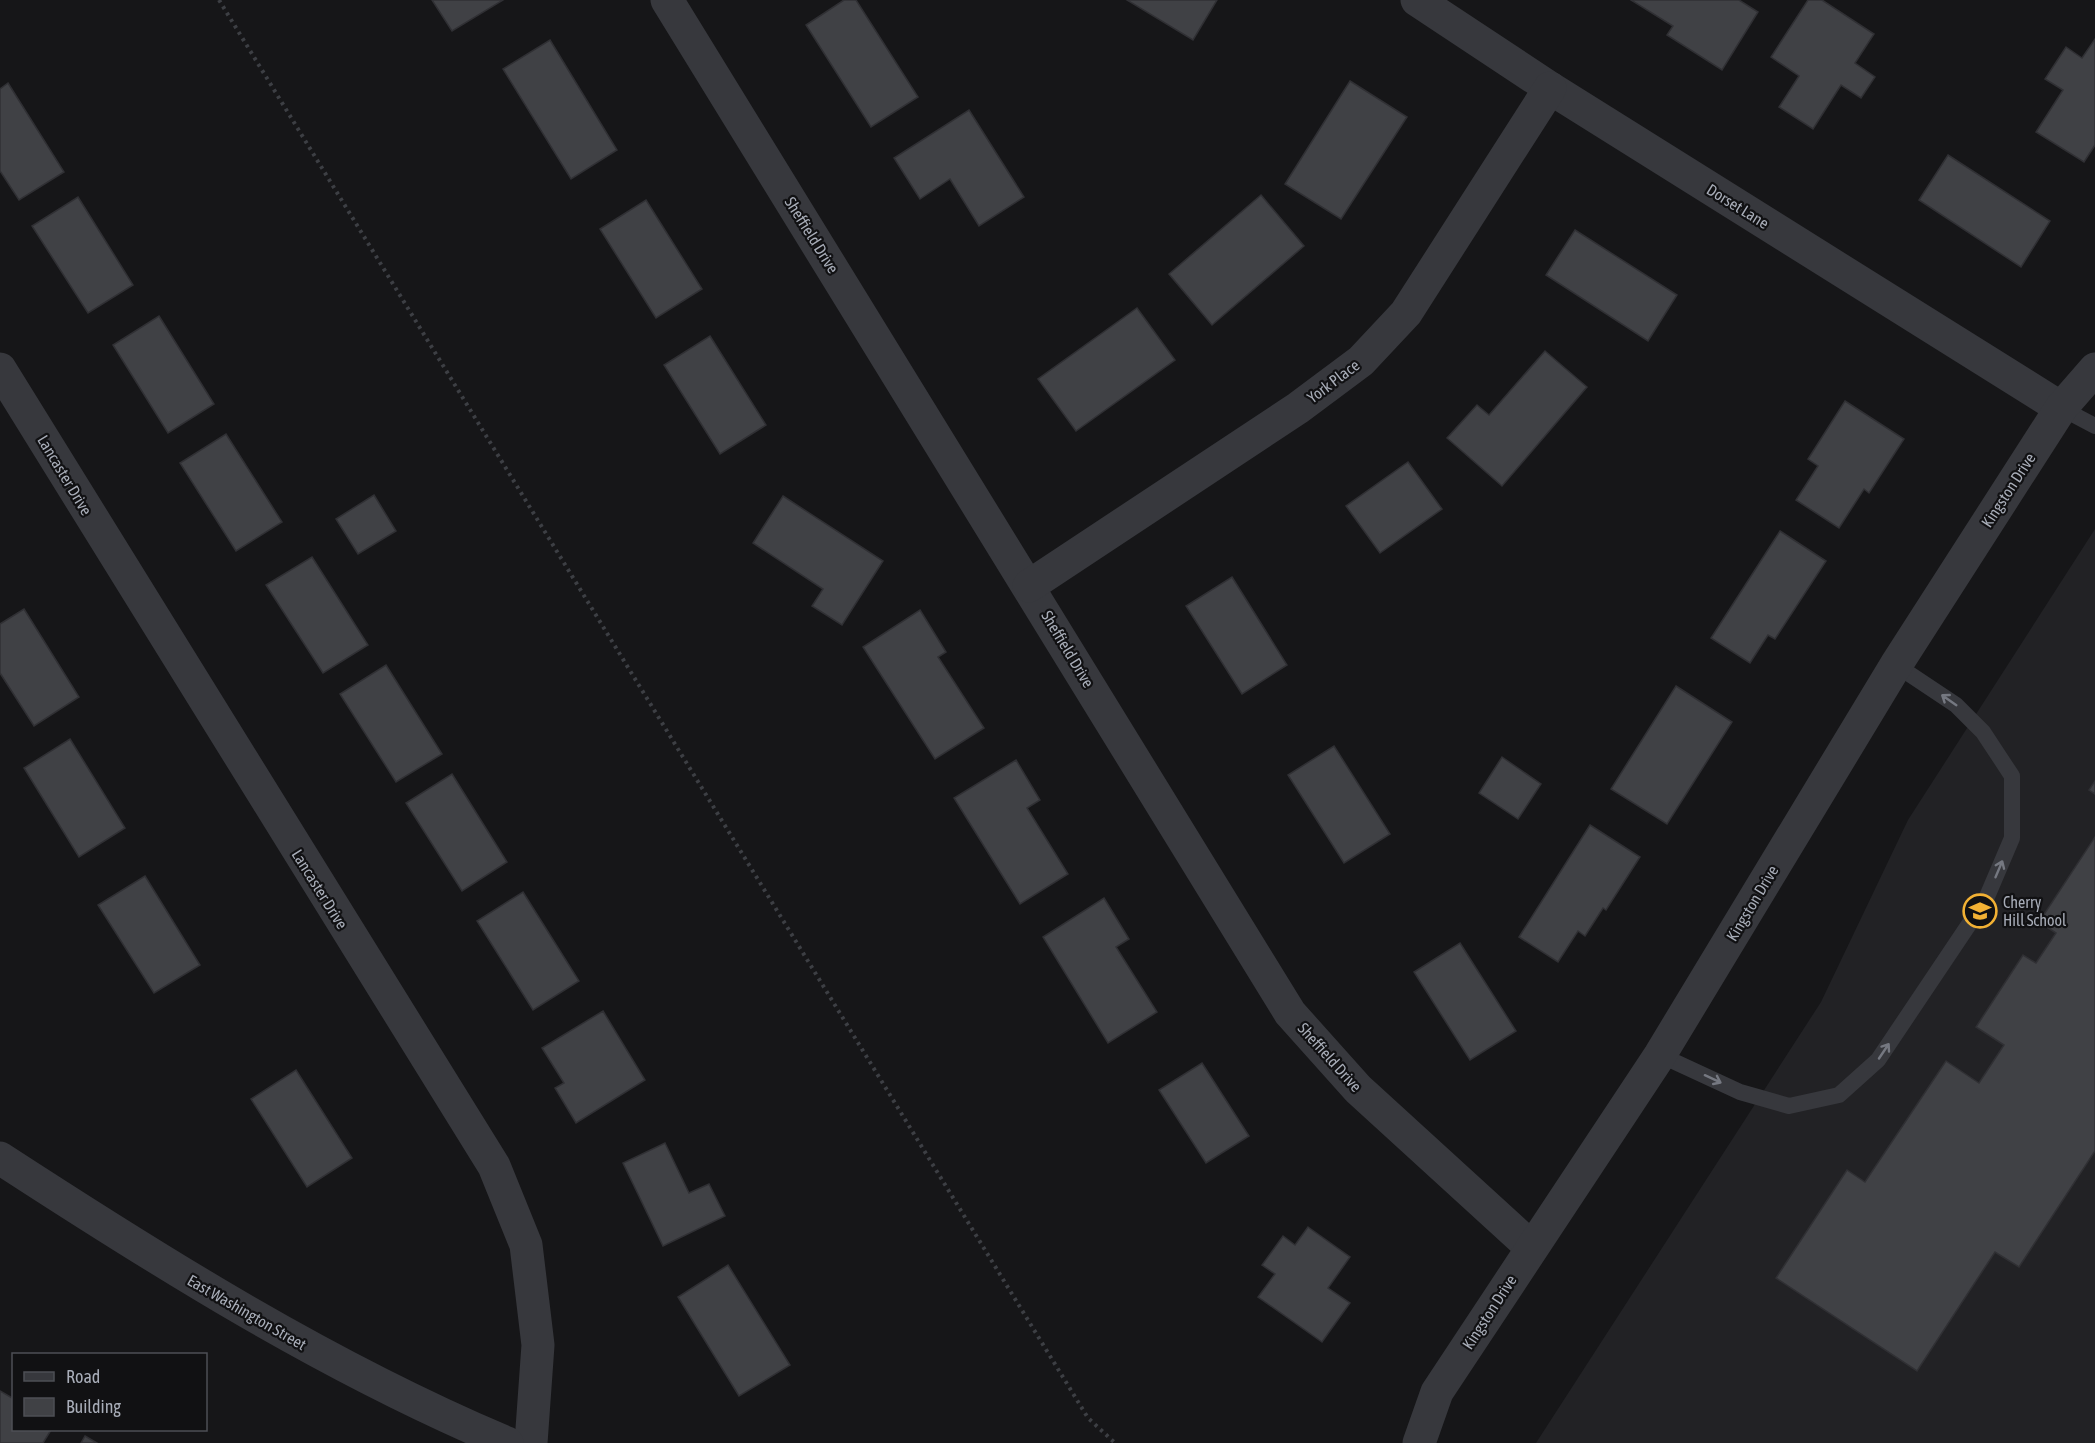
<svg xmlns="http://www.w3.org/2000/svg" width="2095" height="1443" viewBox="0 0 2095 1443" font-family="'Asap Condensed',sans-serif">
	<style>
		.built { fill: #222225 }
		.building { fill: #404145; stroke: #303034; stroke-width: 1.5 }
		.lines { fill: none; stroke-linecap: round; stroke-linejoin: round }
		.path { stroke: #3d3f44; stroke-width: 4; stroke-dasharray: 3 4.5; stroke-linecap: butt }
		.service { stroke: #37383d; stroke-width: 16 }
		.minor { stroke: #37383d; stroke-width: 33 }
		.tertiary { stroke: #37383d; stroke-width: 33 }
		.oneway { stroke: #757881 }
		.labels { text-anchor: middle; stroke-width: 4.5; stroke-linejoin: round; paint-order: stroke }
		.street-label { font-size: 16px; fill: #a8adb8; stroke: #111113 }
		.poi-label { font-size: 16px; fill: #a8adb8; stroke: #111113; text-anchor: start }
	</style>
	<rect width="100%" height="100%" fill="#161618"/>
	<polygon class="built" points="2095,529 2095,1443 1536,1443 1821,1002 1908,820"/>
	<g class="building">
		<polygon points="432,0 503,0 452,31"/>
		<polygon points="844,0 856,0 918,97 871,127 806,25"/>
		<polygon points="1127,0 1217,0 1193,40"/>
		<polygon points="1631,0 1739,0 1758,12 1722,70 1667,35 1673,26"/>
		<polygon points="1808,0 1822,0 1874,34 1855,63 1875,77 1861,98 1841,85 1813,129 1779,107 1799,76 1771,57"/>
		<polygon points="2095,39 2095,145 2084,162 2036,132 2063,90 2045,79 2066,47 2082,58"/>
		<polygon points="550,40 617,150 571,179 503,69"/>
		<polygon points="1350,81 1407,117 1341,219 1285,184"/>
		<polygon points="8,83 64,172 19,200 0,171 0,89"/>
		<polygon points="969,110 1024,197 979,226 950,179 920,199 894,158"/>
		<polygon points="1948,155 2050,221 2021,267 1919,200"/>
		<polygon points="1261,195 1304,246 1212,325 1169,274"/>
		<polygon points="78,197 133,285 88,313 32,226"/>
		<polygon points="646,200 702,289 656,318 600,229"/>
		<polygon points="1575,230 1677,295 1648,341 1546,275"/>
		<polygon points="1137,308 1175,360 1076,431 1038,379"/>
		<polygon points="159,316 214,404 168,433 113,345"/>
		<polygon points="710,336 766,425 720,454 664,365"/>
		<polygon points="1545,351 1587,387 1502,486 1447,438 1477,405 1489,415"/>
		<polygon points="1845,401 1904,439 1869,493 1864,489 1839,528 1796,500 1818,466 1808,459"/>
		<polygon points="226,434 282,522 236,551 180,463"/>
		<polygon points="1408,462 1442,509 1380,553 1346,506"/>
		<polygon points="374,495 396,531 358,554 336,519"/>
		<polygon points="783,496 883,561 842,625 812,606 823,589 753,543"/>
		<polygon points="1780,531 1826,561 1775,639 1768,635 1750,663 1711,638"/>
		<polygon points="312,557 368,645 323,673 266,585"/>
		<polygon points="1232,577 1287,665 1242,694 1186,606"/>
		<polygon points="24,609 79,697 34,726 0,673 0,624"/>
		<polygon points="920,610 946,652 938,657 984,728 935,759 863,647"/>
		<polygon points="386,665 442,754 396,782 340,694"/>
		<polygon points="1676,686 1732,722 1667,824 1611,789"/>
		<polygon points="70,739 125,828 79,857 24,768"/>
		<polygon points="1334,746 1390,834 1344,863 1288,775"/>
		<polygon points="1502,757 1541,784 1518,819 1479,793"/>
		<polygon points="1016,760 1040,800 1027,808 1068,874 1020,904 954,798"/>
		<polygon points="452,774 507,862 462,891 406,803"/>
		<polygon points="2095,781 2095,794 2089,790"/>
		<polygon points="1590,825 1640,857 1606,910 1603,908 1585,936 1578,931 1558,962 1519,937"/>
		<polygon points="2095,837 2095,1151 2019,1267 1995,1252 1917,1371 1776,1278 1847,1170 1865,1182 1946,1061 1979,1083 2004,1045 1976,1027 2023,955 2036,963 2056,933 2039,922"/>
		<polygon points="145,876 200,965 154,993 98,905"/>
		<polygon points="523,892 579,981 533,1010 477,921"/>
		<polygon points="1104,898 1129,939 1116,947 1157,1012 1108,1043 1043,937"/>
		<polygon points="1460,943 1516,1031 1470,1060 1414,972"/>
		<polygon points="603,1011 645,1080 576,1123 555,1088 564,1083 542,1048"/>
		<polygon points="1202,1063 1249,1136 1206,1163 1159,1090"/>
		<polygon points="296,1070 352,1158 307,1187 251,1099"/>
		<polygon points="665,1143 689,1193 709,1184 725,1216 663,1246 623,1163"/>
		<polygon points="1308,1227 1350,1257 1328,1288 1350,1303 1322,1342 1258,1297 1275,1274 1262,1265 1283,1236 1295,1245"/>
		<polygon points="728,1265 790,1365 739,1396 678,1297"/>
		<polygon points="0,1391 14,1399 14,1430 51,1430 43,1443 0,1443"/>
		<polygon points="85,1436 97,1443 81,1443"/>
	</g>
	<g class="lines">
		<polyline class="path" points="219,0 1088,1418 1115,1443"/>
		<g class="service">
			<polyline points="2061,408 2095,426"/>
			<polyline points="1660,1055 1740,1092 1789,1106 1839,1095 1878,1060 1986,899 2012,838 2012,776 1983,732 1956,705 1896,665"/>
		</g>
		<g class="minor">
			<polyline points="667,0 1290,1013 1358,1089 1531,1247"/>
			<polyline points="1417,0 1550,88 2061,408"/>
			<polyline points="0,369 494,1166 526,1245 538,1345 531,1443"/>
			<polyline points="1029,586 1298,408 1361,361 1406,313 1550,88"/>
			<polyline points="1419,1443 1437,1392 1660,1055 1896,665 2061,408 2095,369"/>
		</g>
		<path class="tertiary" d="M0,1158C163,1264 327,1367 507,1443"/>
	</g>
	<defs><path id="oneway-shaft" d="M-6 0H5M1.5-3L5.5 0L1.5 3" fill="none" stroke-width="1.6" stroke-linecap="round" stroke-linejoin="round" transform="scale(1.5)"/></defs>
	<g class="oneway">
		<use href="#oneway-shaft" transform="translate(1949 700) rotate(-145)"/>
		<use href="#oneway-shaft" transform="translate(1999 869) rotate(-67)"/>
		<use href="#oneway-shaft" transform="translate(1884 1051) rotate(-56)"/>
		<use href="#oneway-shaft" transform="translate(1713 1079) rotate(25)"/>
	</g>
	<defs>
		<symbol id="school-ring" viewBox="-11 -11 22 22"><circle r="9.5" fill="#111113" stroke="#f2b134" stroke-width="1.5"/><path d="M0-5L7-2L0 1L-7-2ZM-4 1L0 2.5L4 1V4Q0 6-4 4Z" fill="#f2b134"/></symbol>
	</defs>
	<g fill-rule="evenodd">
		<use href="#school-ring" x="1961" y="892" width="38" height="38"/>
	</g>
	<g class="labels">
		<g class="street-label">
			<text transform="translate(1738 206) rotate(32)" y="6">Dorset Lane</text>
			<text transform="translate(812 235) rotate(58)" y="6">Sheffield Drive</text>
			<text transform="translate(1333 381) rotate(-37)" y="6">York Place</text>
			<text transform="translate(65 475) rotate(59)" y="6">Lancaster Drive</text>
			<text transform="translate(2008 490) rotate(-57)" y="6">Kingston Drive</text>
			<text transform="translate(1068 649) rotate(59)" y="6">Sheffield Drive</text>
			<text transform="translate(320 889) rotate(58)" y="6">Lancaster Drive</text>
			<text transform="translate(1752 903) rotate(-59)" y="6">Kingston Drive</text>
			<text transform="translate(1330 1057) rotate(48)" y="6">Sheffield Drive</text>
			<text transform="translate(247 1312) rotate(30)" y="6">East Washington Street</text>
			<text transform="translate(1489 1312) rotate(-57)" y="6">Kingston Drive</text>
		</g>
		<g class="poi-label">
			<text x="2003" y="908">Cherry<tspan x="2003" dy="18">Hill School</tspan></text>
		</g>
	</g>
	<rect x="12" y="1353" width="195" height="78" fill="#111113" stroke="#4d4f55" stroke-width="1.5"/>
	<rect x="24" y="1372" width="30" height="9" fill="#37383d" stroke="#4d4f55" stroke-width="1.5"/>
	<text x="66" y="1383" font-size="18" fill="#a8adb8">Road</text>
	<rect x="24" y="1398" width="30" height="18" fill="#404145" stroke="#4d4f55" stroke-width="1.5"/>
	<text x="66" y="1413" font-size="18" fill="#a8adb8">Building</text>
</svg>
